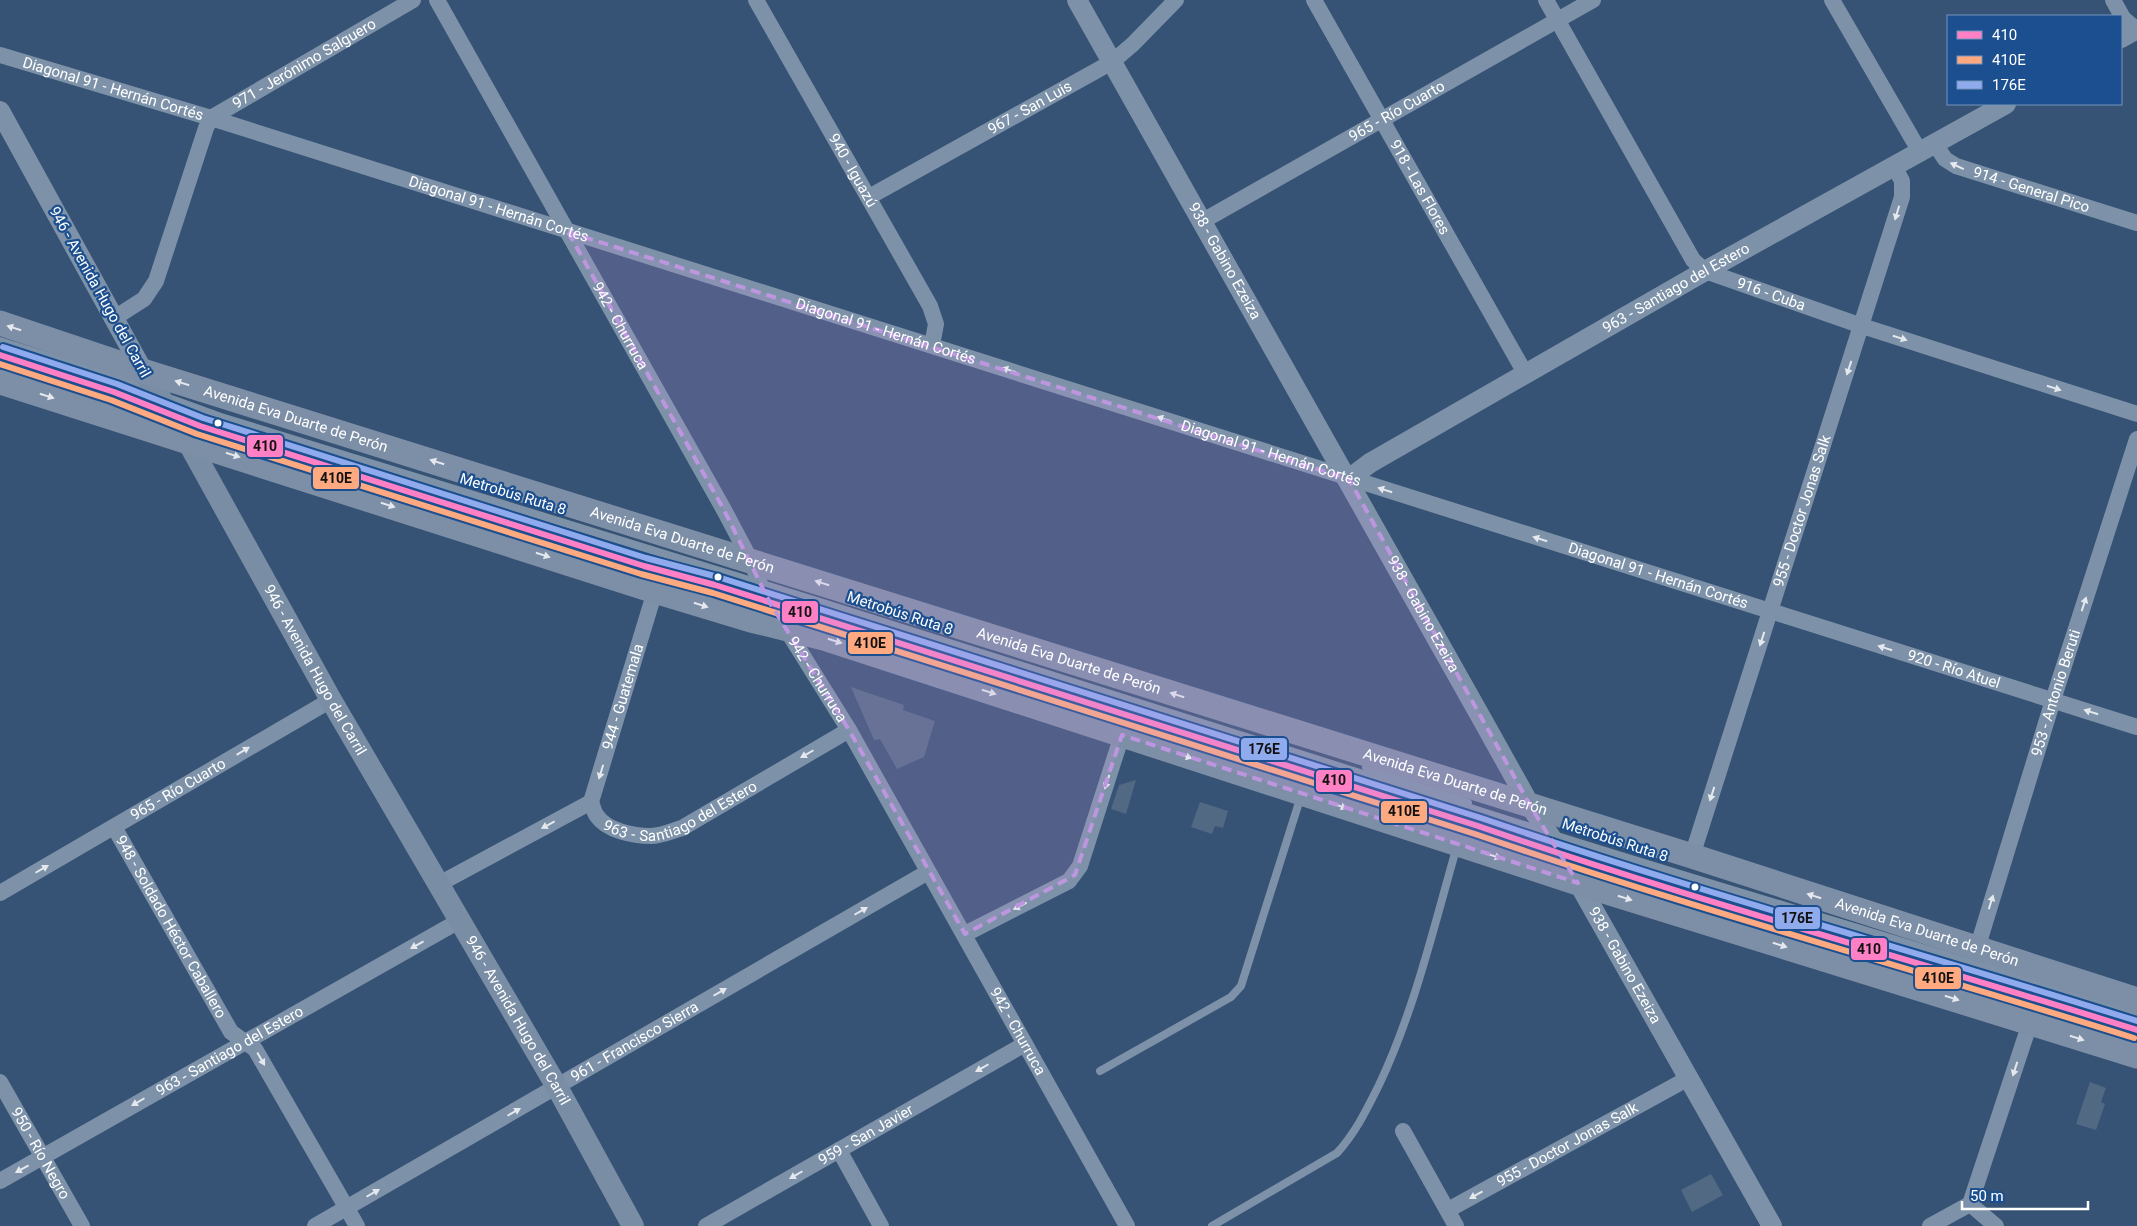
<svg xmlns="http://www.w3.org/2000/svg" width="2137" height="1226" viewBox="0 0 2137 1226" font-family="Roboto,sans-serif">
	<style>
		.building { fill: #526984 }
		.lines { fill: none; stroke-linecap: round; stroke-linejoin: round }
		.service { stroke: #7d92a8; stroke-width: 8 }
		.minor { stroke: #7d92a8; stroke-width: 16 }
		.tertiary { stroke: #7d92a8; stroke-width: 20 }
		.secondary { stroke: #798da4; stroke-width: 22 }
		.primary { stroke: #7d8ea7; stroke-width: 25 }
		.bus-1-casing { stroke: #1b4f8f; stroke-width: 10 }
		.bus-2-casing { stroke: #1b4f8f; stroke-width: 10 }
		.bus-3-casing { stroke: #1b4f8f; stroke-width: 10 }
		.bus-1 { stroke: #ff80c5; stroke-width: 6 }
		.bus-2 { stroke: #ffa980; stroke-width: 6 }
		.bus-3 { stroke: #90aaee; stroke-width: 6 }
		.oneway { fill: #e5e9ee }
		.oneway2 { fill: #e5e8ed }
		.marked { fill: #bd96df; fill-opacity: 0.2; stroke: #bd96df; stroke-width: 4; stroke-dasharray: 10 6; stroke-linejoin: round }
		.bus-dot { fill: #fff; stroke: #1b4f8f; stroke-width: 2 }
		.labels { text-anchor: middle; stroke-width: 4.5; stroke-linejoin: round; paint-order: stroke }
		.street-label { font-size: 15px; fill: #fff; stroke: #1b4f8f }
		.line-badge { stroke: #1b4f8f; stroke-width: 2 }
		.pale-badge-label { font-size: 14px; text-anchor: middle; font-weight: bold; fill: #111 }
	</style>
	<rect width="100%" height="100%" fill="#365274"/>
	<g class="building">
		<polygon points="851,687 904,705 903,710 935,721 924,757 897,769 880,739 874,740"/>
		<polygon points="1136,780 1126,814 1111,809 1119,785"/>
		<polygon points="1200,802 1228,811 1223,828 1215,826 1212,834 1191,827"/>
		<polygon points="2090,1082 2106,1088 2101,1102 2105,1104 2096,1130 2076,1124"/>
		<polygon points="1711,1174 1723,1195 1692,1212 1681,1190"/>
	</g>
	<g class="lines">
		<g class="service">
			<polyline points="0,341 118,378 149,390"/>
			<polyline points="0,355 114,392 160,410"/>
			<polyline points="166,397 221,417 817,601 1543,831"/>
			<polyline points="180,418 200,426 644,566 715,585 1478,826 1557,853"/>
			<polyline points="1366,767 1468,803"/>
			<path d="M1554,835C1748,896 1943,952 2137,1015"/>
			<polyline points="1567,856 1597,867 1978,980 2137,1030"/>
			<polyline points="1100,1071 1231,997 1241,986 1301,796"/>
			<path d="M1212,1226L1337,1153C1356,1132 1367,1109 1379,1085C1415,1009 1434,926 1457,846"/>
		</g>
		<g class="minor">
			<path id="s1" d="M437,0L724,510L751,561L760,584L770,603L849,730L1127,1226"/>
			<path id="s2" d="M756,0L930,306L936,324L932,345"/>
			<path id="s3" d="M1314,0L1525,373"/>
			<path id="s4" d="M1546,0L1693,260L1705,271L1862,326L2137,414"/>
			<polyline points="1832,0 1920,152"/>
			<polyline points="2113,0 2123,18 2137,30"/>
			<path id="s5" d="M0,55L211,118L2137,727"/>
			<path id="s6" d="M1935,144L1945,159L1956,166L2137,223"/>
			<path id="s7" d="M869,197L1112,62L1133,44L1176,0"/>
			<path id="s8" d="M1201,222L1593,0"/>
			<path id="s9" d="M116,317L144,299L156,281L206,128L211,118L413,0"/>
			<path id="s10" d="M591,802C593,806 594,813 597,816C607,831 634,836 651,836C661,836 672,831 682,828L849,730"/>
			<path id="s11" d="M591,802L655,591"/>
			<path id="s12" d="M114,827L231,1032L255,1049L357,1226"/>
			<path id="s13" d="M1692,856L1902,197V181L1894,166"/>
			<polyline points="439,884 591,802"/>
			<path id="s14" d="M0,893L331,700"/>
			<polyline points="965,934 1069,881 1080,866 1122,735"/>
			<path id="s15" d="M1977,949L2053,700L2137,439"/>
			<path id="s16" d="M0,1082L82,1226"/>
			<polyline points="1403,1131 1456,1226"/>
			<polyline points="839,1150 881,1226"/>
			<path id="s17" d="M0,1181L459,921"/>
			<polyline points="1970,1204 1996,1226"/>
			<path id="s18" d="M1448,1210L1687,1079"/>
			<path id="s19" d="M315,1226L928,872"/>
			<path id="s20" d="M706,1226L1025,1044"/>
			<polyline points="1930,1226 1970,1204 2030,1023"/>
		</g>
		<g class="tertiary">
			<path id="s21" d="M1077,0C1229,268 1381,537 1531,807L1562,854L1772,1226"/>
			<polyline points="2121,38 2137,29"/>
			<polyline points="0,111 143,371"/>
			<path id="s22" d="M1349,479L1370,463L1705,271L2006,104"/>
		</g>
		<path class="secondary" id="s23" d="M143,371L187,440L331,700L557,1087L633,1226"/>
		<g class="primary">
			<path id="s24" d="M0,323L143,371L1692,856L2137,1000"/>
			<polyline points="0,382 655,591 751,620 824,638 1578,883 2137,1056"/>
		</g>
		<defs>
			<path id="bus-1" d="M0,355L114,392L200,426L644,566L715,585L1478,826C1695,901 1918,961 2137,1030"/>
			<path id="bus-2" d="M0,364L111,400L197,434L641,574L713,593L1475,834C1693,909 1915,969 2134,1038"/>
			<path id="bus-3" d="M3,347L117,384L203,418L646,558L718,577L1481,818C1697,892 1919,952 2137,1021"/>
		</defs>
		<use href="#bus-1" class="bus-1-casing"/>
		<use href="#bus-2" class="bus-2-casing"/>
		<use href="#bus-3" class="bus-3-casing"/>
		<use href="#bus-1" class="bus-1"/>
		<use href="#bus-2" class="bus-2"/>
		<use href="#bus-3" class="bus-3"/>
	</g>
	<defs><path id="oneway-solid" d="M-6-.8H1V-3.2L6.5 0L1 3.2V.8H-6Z" transform="scale(1.25)"/></defs>
	<g class="oneway">
		<use href="#oneway-solid" transform="translate(1957 166) rotate(-155)"/>
		<use href="#oneway-solid" transform="translate(1897 213) rotate(107)"/>
		<use href="#oneway-solid" transform="translate(1900 338) rotate(18)"/>
		<use href="#oneway-solid" transform="translate(1849 368) rotate(108)"/>
		<use href="#oneway-solid" transform="translate(1009 370) rotate(-162)"/>
		<use href="#oneway-solid" transform="translate(2054 388) rotate(18)"/>
		<use href="#oneway-solid" transform="translate(1164 419) rotate(-162)"/>
		<use href="#oneway-solid" transform="translate(1385 490) rotate(-163)"/>
		<use href="#oneway-solid" transform="translate(1540 539) rotate(-163)"/>
		<use href="#oneway-solid" transform="translate(2084 604) rotate(-72)"/>
		<use href="#oneway-solid" transform="translate(1762 639) rotate(108)"/>
		<use href="#oneway-solid" transform="translate(1885 648) rotate(-163)"/>
		<use href="#oneway-solid" transform="translate(2091 712) rotate(-162)"/>
		<use href="#oneway-solid" transform="translate(243 751) rotate(-31)"/>
		<use href="#oneway-solid" transform="translate(807 754) rotate(150)"/>
		<use href="#oneway-solid" transform="translate(601 772) rotate(107)"/>
		<use href="#oneway-solid" transform="translate(1107 782) rotate(108)"/>
		<use href="#oneway-solid" transform="translate(1712 794) rotate(108)"/>
		<use href="#oneway-solid" transform="translate(548 825) rotate(152)"/>
		<use href="#oneway-solid" transform="translate(42 869) rotate(-30)"/>
		<use href="#oneway-solid" transform="translate(1991 902) rotate(-73)"/>
		<use href="#oneway-solid" transform="translate(1020 906) rotate(153)"/>
		<use href="#oneway-solid" transform="translate(861 911) rotate(-30)"/>
		<use href="#oneway-solid" transform="translate(417 945) rotate(151)"/>
		<use href="#oneway-solid" transform="translate(720 992) rotate(-30)"/>
		<use href="#oneway-solid" transform="translate(261 1059) rotate(60)"/>
		<use href="#oneway-solid" transform="translate(982 1068) rotate(150)"/>
		<use href="#oneway-solid" transform="translate(2015 1069) rotate(108)"/>
		<use href="#oneway-solid" transform="translate(138 1102) rotate(150)"/>
		<use href="#oneway-solid" transform="translate(514 1112) rotate(-30)"/>
		<use href="#oneway-solid" transform="translate(22 1169) rotate(151)"/>
		<use href="#oneway-solid" transform="translate(796 1175) rotate(150)"/>
		<use href="#oneway-solid" transform="translate(373 1193) rotate(-30)"/>
		<use href="#oneway-solid" transform="translate(1476 1195) rotate(151)"/>
	</g>
	<g class="oneway2">
		<use href="#oneway-solid" transform="translate(14 328) rotate(-162)"/>
		<use href="#oneway-solid" transform="translate(182 383) rotate(-163)"/>
		<use href="#oneway-solid" transform="translate(47 396) rotate(17)"/>
		<use href="#oneway-solid" transform="translate(233 455) rotate(18)"/>
		<use href="#oneway-solid" transform="translate(437 462) rotate(-163)"/>
		<use href="#oneway-solid" transform="translate(388 505) rotate(18)"/>
		<use href="#oneway-solid" transform="translate(543 555) rotate(18)"/>
		<use href="#oneway-solid" transform="translate(822 583) rotate(-163)"/>
		<use href="#oneway-solid" transform="translate(701 605) rotate(17)"/>
		<use href="#oneway-solid" transform="translate(835 641) rotate(18)"/>
		<use href="#oneway-solid" transform="translate(989 692) rotate(18)"/>
		<use href="#oneway-solid" transform="translate(1177 695) rotate(-163)"/>
		<use href="#oneway-solid" transform="translate(1185 756) rotate(18)"/>
		<use href="#oneway-solid" transform="translate(1340 806) rotate(18)"/>
		<use href="#oneway-solid" transform="translate(1494 856) rotate(18)"/>
		<use href="#oneway-solid" transform="translate(1814 896) rotate(-162)"/>
		<use href="#oneway-solid" transform="translate(1625 898) rotate(17)"/>
		<use href="#oneway-solid" transform="translate(1780 945) rotate(17)"/>
		<use href="#oneway-solid" transform="translate(1952 998) rotate(17)"/>
		<use href="#oneway-solid" transform="translate(2077 1038) rotate(18)"/>
	</g>
	<path class="marked" d="M568,232L1349,479L1531,807L1578,883L1122,735L1075,875L965,934L849,730L770,603L724,510Z"/>
	<g class="bus-dot">
		<circle cx="218" cy="423" r="4.5"/>
		<circle cx="718" cy="577" r="4.5"/>
		<circle cx="1695" cy="887" r="4.5"/>
	</g>
	<g class="labels">
		<g class="street-label">
			<text dy="5" stroke="none"><textPath href="#s9" startOffset="335">971 - Jerónimo Salguero</textPath></text>
			<text dy="5" stroke="none"><textPath href="#s5" startOffset="118">Diagonal 91 - Hernán Cortés</textPath></text>
			<text dy="5" stroke="none"><textPath href="#s7" startOffset="184">967 - San Luis</textPath></text>
			<text dy="5" stroke="none"><textPath href="#s8" startOffset="225">965 - Río Cuarto</textPath></text>
			<text dy="5" stroke="none"><textPath href="#s2" startOffset="196">940 - Iguazú</textPath></text>
			<text dy="5" stroke="none"><textPath href="#s3" startOffset="215">918 - Las Flores</textPath></text>
			<text dy="5" stroke="none"><textPath href="#s6" startOffset="110">914 - General Pico</textPath></text>
			<text dy="5" stroke="none"><textPath href="#s5" startOffset="522">Diagonal 91 - Hernán Cortés</textPath></text>
			<text dy="5" stroke="none"><textPath href="#s21" startOffset="300">938 - Gabino Ezeiza</textPath></text>
			<text dy="5" stroke="none"><textPath href="#s22" startOffset="379">963 - Santiago del Estero</textPath></text>
			<text transform="translate(100 292) rotate(61)" y="5">946 - Avenida Hugo del Carril</text>
			<text dy="5" stroke="none"><textPath href="#s4" startOffset="385">916 - Cuba</textPath></text>
			<text dy="5" stroke="none"><textPath href="#s1" startOffset="374">942 - Churruca</textPath></text>
			<text dy="5" stroke="none"><textPath href="#s5" startOffset="928">Diagonal 91 - Hernán Cortés</textPath></text>
			<text dy="5" stroke="none"><textPath href="#s24" startOffset="311">Avenida Eva Duarte de Perón</textPath></text>
			<text dy="5" stroke="none"><textPath href="#s5" startOffset="1332">Diagonal 91 - Hernán Cortés</textPath></text>
			<text transform="translate(513 494) rotate(17)" y="5">Metrobús Ruta 8</text>
			<text dy="5" stroke="none"><textPath href="#s13" startOffset="362">955 - Doctor Jonas Salk</textPath></text>
			<text dy="5" stroke="none"><textPath href="#s24" startOffset="716">Avenida Eva Duarte de Perón</textPath></text>
			<text dy="5" stroke="none"><textPath href="#s5" startOffset="1738">Diagonal 91 - Hernán Cortés</textPath></text>
			<text transform="translate(900 613) rotate(18)" y="5">Metrobús Ruta 8</text>
			<text dy="5" stroke="none"><textPath href="#s21" startOffset="705">938 - Gabino Ezeiza</textPath></text>
			<text dy="5" stroke="none"><textPath href="#s24" startOffset="1121">Avenida Eva Duarte de Perón</textPath></text>
			<text dy="5" stroke="none"><textPath href="#s23" startOffset="345">946 - Avenida Hugo del Carril</textPath></text>
			<text dy="5" stroke="none"><textPath href="#s5" startOffset="2048">920 - Río Atuel</textPath></text>
			<text dy="5" stroke="none"><textPath href="#s1" startOffset="779">942 - Churruca</textPath></text>
			<text dy="5" stroke="none"><textPath href="#s15" startOffset="268">953 - Antonio Beruti</textPath></text>
			<text dy="5" stroke="none"><textPath href="#s11" startOffset="110">944 - Guatemala</textPath></text>
			<text dy="5" stroke="none"><textPath href="#s24" startOffset="1526">Avenida Eva Duarte de Perón</textPath></text>
			<text dy="5" stroke="none"><textPath href="#s14" startOffset="206">965 - Río Cuarto</textPath></text>
			<text dy="5" stroke="none"><textPath href="#s10" startOffset="109">963 - Santiago del Estero</textPath></text>
			<text transform="translate(1615 840) rotate(18)" y="5">Metrobús Ruta 8</text>
			<text dy="5" stroke="none"><textPath href="#s12" startOffset="115">948 - Soldado Héctor Caballero</textPath></text>
			<text dy="5" stroke="none"><textPath href="#s24" startOffset="2021">Avenida Eva Duarte de Perón</textPath></text>
			<text dy="5" stroke="none"><textPath href="#s21" startOffset="1110">938 - Gabino Ezeiza</textPath></text>
			<text dy="5" stroke="none"><textPath href="#s23" startOffset="750">946 - Avenida Hugo del Carril</textPath></text>
			<text dy="5" stroke="none"><textPath href="#s1" startOffset="1184">942 - Churruca</textPath></text>
			<text dy="5" stroke="none"><textPath href="#s19" startOffset="369">961 - Francisco Sierra</textPath></text>
			<text dy="5" stroke="none"><textPath href="#s17" startOffset="264">963 - Santiago del Estero</textPath></text>
			<text dy="5" stroke="none"><textPath href="#s20" startOffset="184">959 - San Javier</textPath></text>
			<text dy="5" stroke="none"><textPath href="#s18" startOffset="136">955 - Doctor Jonas Salk</textPath></text>
			<text dy="5" stroke="none"><textPath href="#s16" startOffset="82">950 - Río Negro</textPath></text>
		</g>
	</g>
	<g class="line-badge">
		<rect x="246" y="434" width="38" height="24" rx="5" fill="#ff80c5"/>
		<rect x="312" y="466" width="48" height="24" rx="5" fill="#ffa980"/>
		<rect x="781" y="600" width="38" height="24" rx="5" fill="#ff80c5"/>
		<rect x="847" y="631" width="47" height="24" rx="5" fill="#ffa980"/>
		<rect x="1240" y="737" width="48" height="24" rx="5" fill="#90aaee"/>
		<rect x="1315" y="769" width="38" height="24" rx="5" fill="#ff80c5"/>
		<rect x="1380" y="800" width="48" height="24" rx="5" fill="#ffa980"/>
		<rect x="1774" y="906" width="47" height="24" rx="5" fill="#90aaee"/>
		<rect x="1850" y="937" width="38" height="24" rx="5" fill="#ff80c5"/>
		<rect x="1914" y="966" width="48" height="24" rx="5" fill="#ffa980"/>
	</g>
	<g class="pale-badge-label">
		<text x="265" y="451">410</text>
		<text x="336" y="483">410E</text>
		<text x="800" y="617">410</text>
		<text x="870" y="648">410E</text>
		<text x="1264" y="754">176E</text>
		<text x="1334" y="785">410</text>
		<text x="1404" y="816">410E</text>
		<text x="1797" y="923">176E</text>
		<text x="1869" y="954">410</text>
		<text x="1938" y="983">410E</text>
	</g>
	<rect x="1947" y="15" width="175" height="90" fill="#1b4f8f" stroke="#7695bc"/>
	<rect x="1957" y="31" width="25" height="8" fill="#ff80c5" stroke="#7695bc"/>
	<text x="1992" y="40" font-size="15" fill="#ffffff">410</text>
	<rect x="1957" y="56" width="25" height="8" fill="#ffa980" stroke="#7695bc"/>
	<text x="1992" y="65" font-size="15" fill="#ffffff">410E</text>
	<rect x="1957" y="81" width="25" height="8" fill="#90aaee" stroke="#7695bc"/>
	<text x="1992" y="90" font-size="15" fill="#ffffff">176E</text>
	<path d="M1962 1201v8h126v-8" fill="none" stroke="#ffffff" stroke-width="2.5"/>
	<text x="1970" y="1201" font-size="15" fill="#ffffff" stroke="#1b4f8f" stroke-width="4" paint-order="stroke">50 m</text>
</svg>
